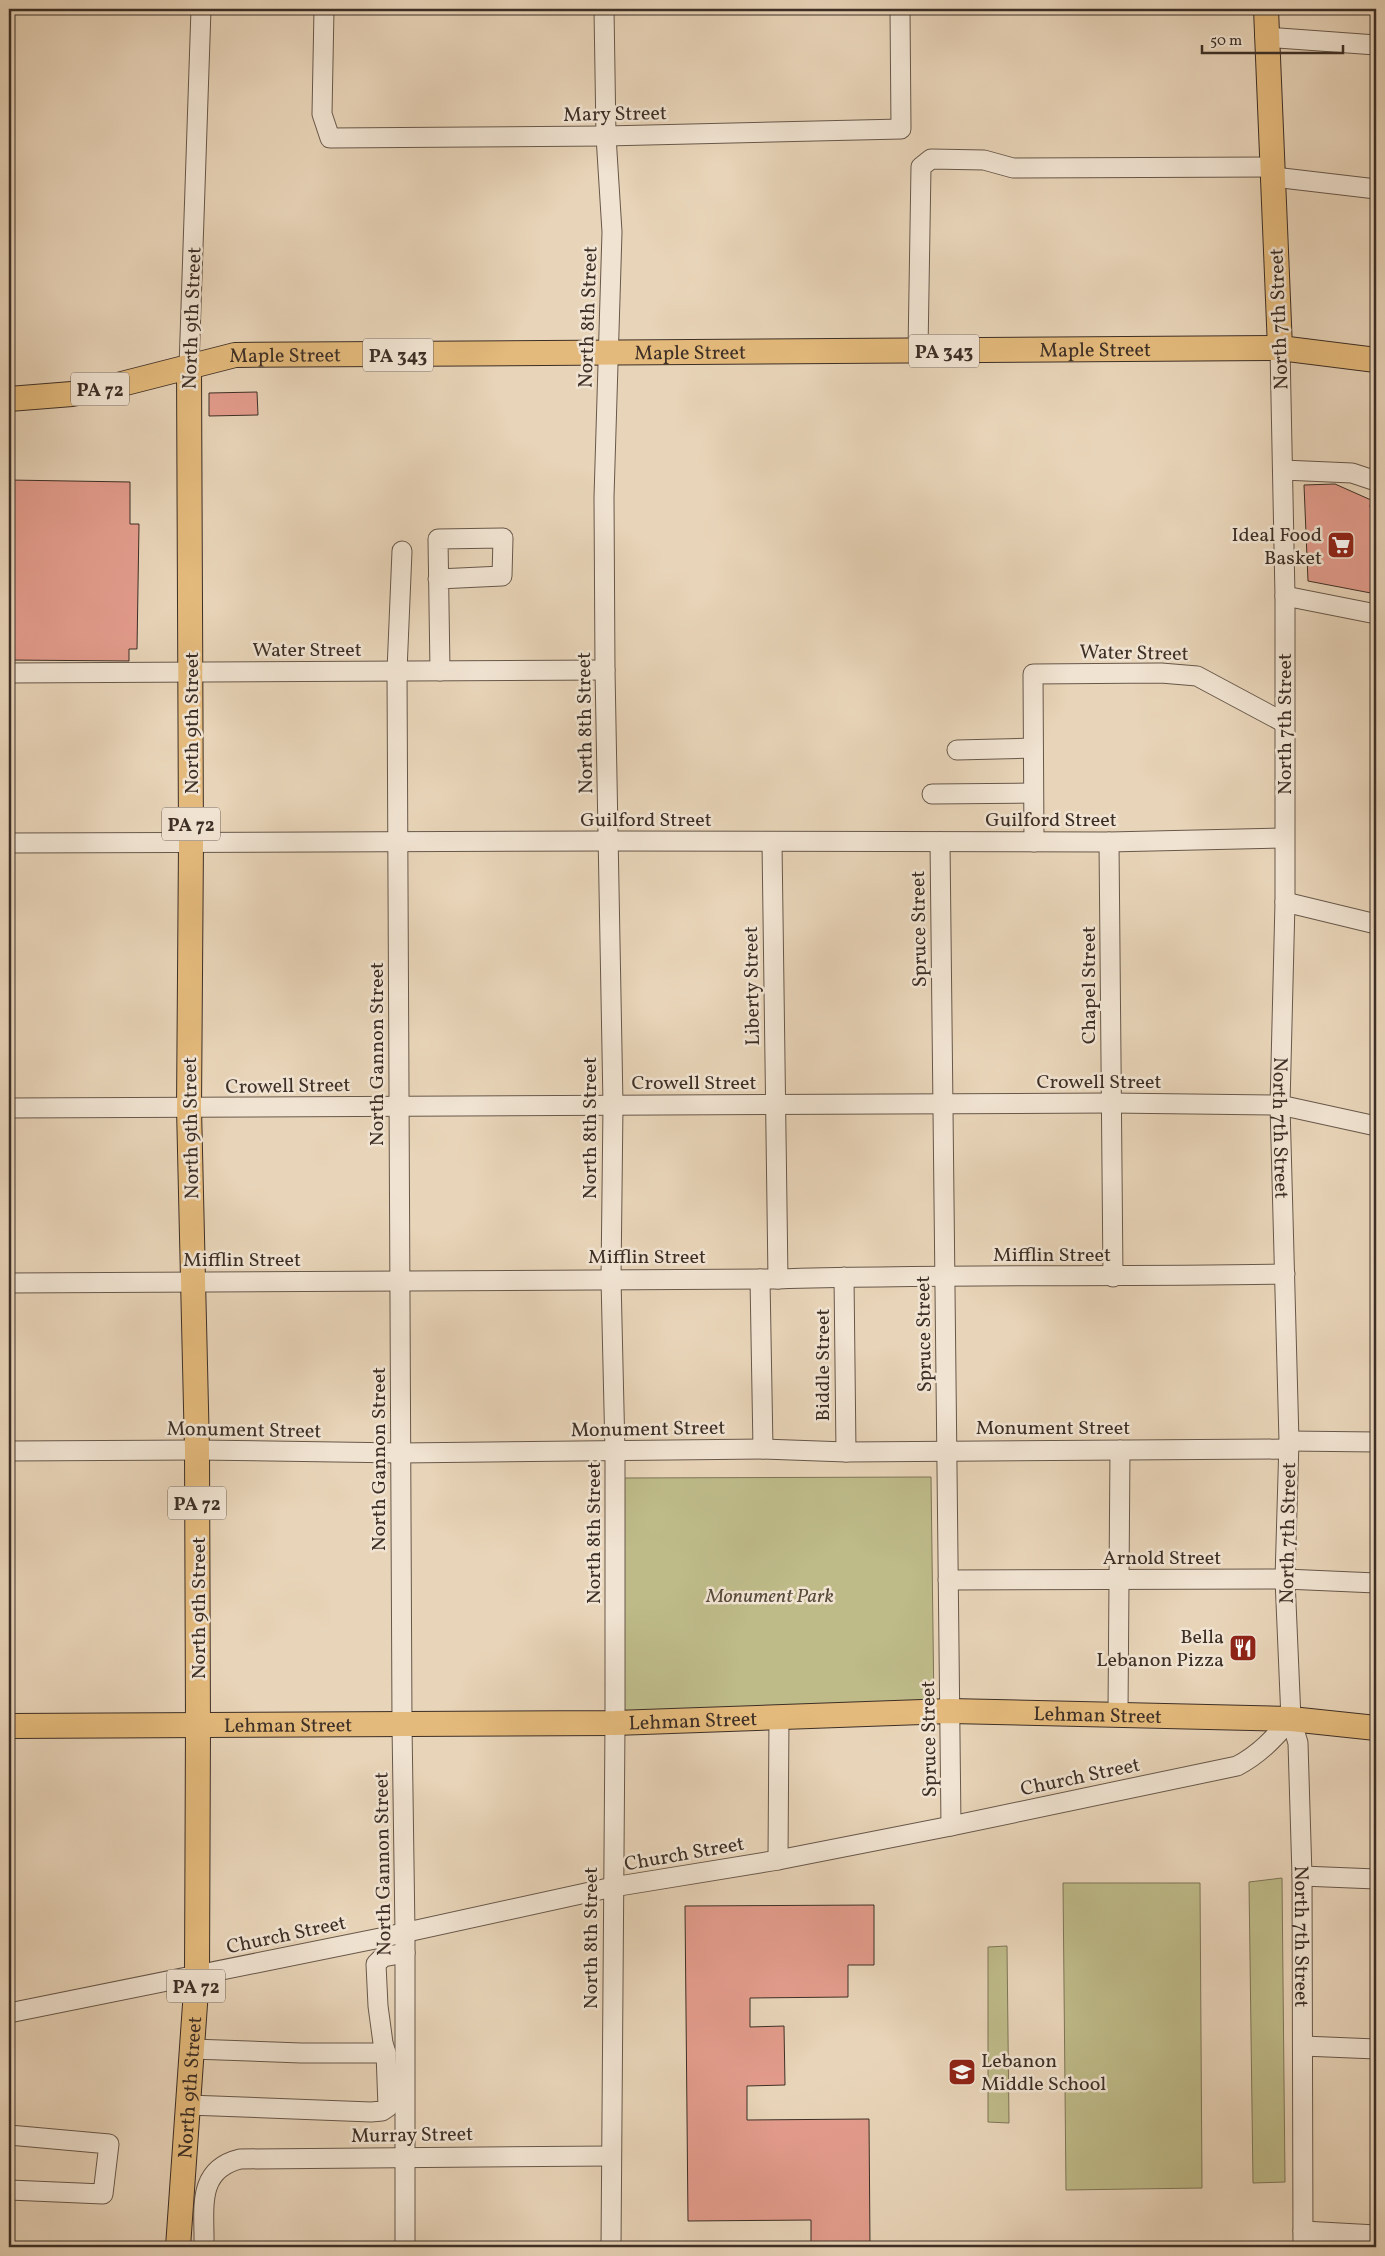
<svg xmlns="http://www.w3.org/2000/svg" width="1385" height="2256" viewBox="0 0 1385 2256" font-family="Vollkorn,serif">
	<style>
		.green { fill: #bebb89; stroke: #7e7558 }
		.building { fill: #e39c8c; stroke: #3d2f26 }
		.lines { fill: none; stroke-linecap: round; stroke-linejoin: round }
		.minor-casing { stroke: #68584a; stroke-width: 21 }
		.major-casing { stroke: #3d2f26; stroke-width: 26 }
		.minor { stroke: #f0e3d1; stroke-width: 19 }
		.major { stroke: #e4ba7c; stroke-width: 24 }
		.labels { text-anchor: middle; stroke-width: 5; stroke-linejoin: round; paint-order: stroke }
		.shield { fill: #f0e3d1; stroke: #736559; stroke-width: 1 }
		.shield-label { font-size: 19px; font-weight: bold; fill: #3d2f26 }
		.street-label { font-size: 20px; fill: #3d2f26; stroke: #f0e3d1 }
		.poi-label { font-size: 20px; fill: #3d2f26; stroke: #f0e3d1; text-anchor: end }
		.park-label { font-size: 20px; font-style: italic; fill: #574b3a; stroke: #f0e3d1 }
	</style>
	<rect width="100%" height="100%" fill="#e8d4b8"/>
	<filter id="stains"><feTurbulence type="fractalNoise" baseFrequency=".004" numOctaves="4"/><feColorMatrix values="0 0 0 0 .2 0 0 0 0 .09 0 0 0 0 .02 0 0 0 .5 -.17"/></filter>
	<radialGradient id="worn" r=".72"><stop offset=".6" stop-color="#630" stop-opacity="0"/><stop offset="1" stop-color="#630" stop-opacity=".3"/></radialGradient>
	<g class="green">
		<polygon points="931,1477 934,1709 624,1715 623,1478"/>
		<polygon points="1282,1878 1285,2182 1253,2183 1249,1882"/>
		<polygon points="1063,1883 1200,1883 1202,2188 1066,2190"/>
		<polygon points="1007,1946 1009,2123 988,2122 988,1947"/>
	</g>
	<g class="building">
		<polygon points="257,392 258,415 209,416 209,393"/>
		<polygon points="9,480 130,482 130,524 139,524 137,649 129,649 129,661 9,660"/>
		<polygon points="1335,484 1371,500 1370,507 1376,508 1376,594 1308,581 1304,485"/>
		<polygon points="874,1905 874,1965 848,1965 848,1997 750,1998 750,2027 784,2026 785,2085 747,2086 747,2120 869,2119 870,2247 811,2247 811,2220 688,2221 685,1906"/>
	</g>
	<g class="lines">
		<defs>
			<g id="minor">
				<polyline points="324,9 322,114 330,138 606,136 901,129 900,9"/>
				<polyline points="604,9 606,136 612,232 604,497 605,670 613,1105 611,1279 615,1452 615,1723 611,2247"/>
				<polyline points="1265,37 1376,45"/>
				<polyline points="1274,177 1376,189"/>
				<path id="s1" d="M1280,348L1285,596V902L1280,1105L1289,1441L1285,1579L1291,1719L1298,1743L1302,1876L1303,2247"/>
				<polyline points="918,351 921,167 931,159 984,160 1013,168 1273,167"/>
				<polyline points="189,367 201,9"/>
				<polyline points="1283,470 1352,473 1376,481"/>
				<polyline points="402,551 397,671 402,1724 405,1933 405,2247"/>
				<polyline points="438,579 502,576 503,538 438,539 440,671"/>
				<polyline points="1285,596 1376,614"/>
				<polyline points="9,673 605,670"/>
				<polyline points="957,750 1033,748"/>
				<polyline points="932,794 1033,793"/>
				<polyline points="940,842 951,1826"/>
				<polyline points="1034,842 1033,674 1161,673 1197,676 1283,722"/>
				<polyline points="1109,842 1113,1277"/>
				<polyline points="9,843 609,841 1109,842 1283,838"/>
				<polyline points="772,843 778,1279"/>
				<polyline points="1285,902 1376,924"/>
				<polyline points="9,1108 1111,1103 1280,1105 1376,1126"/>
				<polyline points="844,1277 846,1452"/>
				<polyline points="760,1279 763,1449"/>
				<path d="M9,1283L778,1279C947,1274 1116,1277 1285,1274"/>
				<polyline points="1289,1441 1376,1442"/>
				<polyline points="9,1451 197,1450 401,1453 763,1449 846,1452 1289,1449"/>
				<polyline points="948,1580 1285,1579 1376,1583"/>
				<polyline points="1118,1713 1120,1450"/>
				<polyline points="778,1860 779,1716"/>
				<polyline points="1302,1876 1376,1879"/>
				<path d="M9,2013L380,1938L613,1887L778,1860L951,1826L1237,1766C1260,1754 1274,1738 1291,1719"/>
				<polyline points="1303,2046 1376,2049"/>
				<polyline points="192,2049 301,2053 386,2053"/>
				<polyline points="188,2105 371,2112 382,2111 388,2107 386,2053 383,2043 378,2006 376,1964 383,1957 405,1953"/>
				<polyline points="9,2135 109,2144 103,2194 9,2190"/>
				<polyline points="1303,2231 1376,2235"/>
				<path d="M204,2247C205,2211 195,2170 240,2159L611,2156"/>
			</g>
			<g id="major">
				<polyline points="1266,9 1280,348"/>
				<path id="s2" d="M9,399L72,394L106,388L235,355L1280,348L1376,360"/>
				<path id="s3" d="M9,1726L615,1723L950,1711L1291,1719L1376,1728"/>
				<path id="s4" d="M178,2247L197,1976L198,1725L197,1450L189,1108L191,842L189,367"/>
			</g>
		</defs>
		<use href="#minor" class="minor-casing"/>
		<use href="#major" class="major-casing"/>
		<use href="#minor" class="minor"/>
		<use href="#major" class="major"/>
	</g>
	<defs>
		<symbol id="supermarket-square" viewBox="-11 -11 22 22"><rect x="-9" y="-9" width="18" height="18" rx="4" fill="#8f2418" stroke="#f0e3d1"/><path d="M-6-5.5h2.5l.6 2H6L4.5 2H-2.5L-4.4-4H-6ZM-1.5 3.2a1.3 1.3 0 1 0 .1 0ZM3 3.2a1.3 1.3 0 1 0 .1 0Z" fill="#fff"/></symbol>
		<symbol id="restaurant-square" viewBox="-11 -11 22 22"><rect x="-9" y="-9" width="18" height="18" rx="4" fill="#8f2418" stroke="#f0e3d1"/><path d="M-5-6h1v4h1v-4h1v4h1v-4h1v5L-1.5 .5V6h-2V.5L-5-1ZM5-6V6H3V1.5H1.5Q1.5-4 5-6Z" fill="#fff"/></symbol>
		<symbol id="school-square" viewBox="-11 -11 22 22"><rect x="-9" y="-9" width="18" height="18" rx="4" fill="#8f2418" stroke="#f0e3d1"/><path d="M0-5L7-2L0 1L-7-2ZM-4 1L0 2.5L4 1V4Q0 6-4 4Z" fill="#fff"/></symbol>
	</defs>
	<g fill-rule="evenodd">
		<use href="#supermarket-square" x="1325" y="529" width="32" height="32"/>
		<use href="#restaurant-square" x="1227" y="1632" width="32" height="32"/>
		<use href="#school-square" x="946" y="2056" width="32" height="32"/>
	</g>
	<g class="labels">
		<g class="shield">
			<rect x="909" y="334.5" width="70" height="33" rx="4"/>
			<rect x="363" y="338.5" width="70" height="33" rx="4"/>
			<rect x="71" y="372.5" width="58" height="33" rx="4"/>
			<rect x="162" y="807.5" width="58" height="33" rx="4"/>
			<rect x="168" y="1486.5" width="58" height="33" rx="4"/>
			<rect x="167" y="1969.5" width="58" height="33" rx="4"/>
		</g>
		<g class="shield-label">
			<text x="944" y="358">PA 343</text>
			<text x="398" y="362">PA 343</text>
			<text x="100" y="396">PA 72</text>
			<text x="191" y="831">PA 72</text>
			<text x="197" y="1510">PA 72</text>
			<text x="196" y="1993">PA 72</text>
		</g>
		<g class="street-label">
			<text transform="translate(615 113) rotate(-1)" y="7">Mary Street</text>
			<text transform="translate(587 317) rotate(-88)" y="7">North 8th Street</text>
			<text transform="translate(191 318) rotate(-88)" y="7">North 9th Street</text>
			<text transform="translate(1278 319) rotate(-92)" y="7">North 7th Street</text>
			<text dy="7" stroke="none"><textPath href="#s2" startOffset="1091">Maple Street</textPath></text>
			<text dy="7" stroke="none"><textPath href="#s2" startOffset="686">Maple Street</textPath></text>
			<text dy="7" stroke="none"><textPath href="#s2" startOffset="281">Maple Street</textPath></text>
			<text x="307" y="656">Water Street</text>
			<text transform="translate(1134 652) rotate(1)" y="7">Water Street</text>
			<text transform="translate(191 723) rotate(-90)" y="7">North 9th Street</text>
			<text transform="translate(584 723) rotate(-91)" y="7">North 8th Street</text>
			<text transform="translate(1284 724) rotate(-90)" y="7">North 7th Street</text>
			<text x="646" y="826">Guilford Street</text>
			<text x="1051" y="826">Guilford Street</text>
			<text transform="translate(918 929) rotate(-91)" y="7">Spruce Street</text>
			<text transform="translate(1088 985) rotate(-90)" y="7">Chapel Street</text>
			<text transform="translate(751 986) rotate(-91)" y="7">Liberty Street</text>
			<text transform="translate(376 1054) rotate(-90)" y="7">North Gannon Street</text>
			<text x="1099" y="1088">Crowell Street</text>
			<text x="694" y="1089">Crowell Street</text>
			<text transform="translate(288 1085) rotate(-1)" y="7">Crowell Street</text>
			<text transform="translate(190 1128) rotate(-91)" y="7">North 9th Street</text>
			<text transform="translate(589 1128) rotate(-90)" y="7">North 8th Street</text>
			<text dy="7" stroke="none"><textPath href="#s1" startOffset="780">North 7th Street</textPath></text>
			<text x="1052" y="1261">Mifflin Street</text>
			<text x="647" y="1263">Mifflin Street</text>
			<text x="242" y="1266">Mifflin Street</text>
			<text transform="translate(923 1334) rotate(-91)" y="7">Spruce Street</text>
			<text transform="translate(822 1365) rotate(-90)" y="7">Biddle Street</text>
			<text x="1053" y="1434">Monument Street</text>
			<text transform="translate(648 1428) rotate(-1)" y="7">Monument Street</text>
			<text transform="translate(244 1429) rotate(1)" y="7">Monument Street</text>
			<text transform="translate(378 1459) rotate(-90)" y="7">North Gannon Street</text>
			<text transform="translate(593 1533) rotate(-90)" y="7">North 8th Street</text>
			<text transform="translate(1287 1533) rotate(-89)" y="7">North 7th Street</text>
			<text x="1162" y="1564">Arnold Street</text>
			<text transform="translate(198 1608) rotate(-90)" y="7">North 9th Street</text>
			<text dy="7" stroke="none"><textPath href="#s3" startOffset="1089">Lehman Street</textPath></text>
			<text dy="7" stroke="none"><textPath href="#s3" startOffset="684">Lehman Street</textPath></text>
			<text dy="7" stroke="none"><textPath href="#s3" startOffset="279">Lehman Street</textPath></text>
			<text transform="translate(928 1739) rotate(-91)" y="7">Spruce Street</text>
			<text transform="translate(1080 1776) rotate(-12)" y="7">Church Street</text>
			<text transform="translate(684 1853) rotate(-10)" y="7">Church Street</text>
			<text transform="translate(382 1864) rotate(-91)" y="7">North Gannon Street</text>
			<text transform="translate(286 1934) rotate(-12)" y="7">Church Street</text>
			<text dy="7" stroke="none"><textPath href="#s1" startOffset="1590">North 7th Street</textPath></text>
			<text transform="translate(590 1938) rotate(-90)" y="7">North 8th Street</text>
			<text dy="7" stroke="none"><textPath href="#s4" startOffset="160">North 9th Street</textPath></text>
			<text transform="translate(412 2134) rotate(-1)" y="7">Murray Street</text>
		</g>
		<g class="poi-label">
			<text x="1322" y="541">Ideal Food<tspan x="1322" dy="23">Basket</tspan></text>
			<text x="1224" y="1643">Bella<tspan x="1224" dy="23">Lebanon Pizza</tspan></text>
			<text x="981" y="2067" text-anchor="start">Lebanon<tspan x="981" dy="23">Middle School</tspan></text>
		</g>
		<g class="park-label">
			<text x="770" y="1602">Monument Park</text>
		</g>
	</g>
	<rect width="1385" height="2256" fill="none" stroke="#e8d4b8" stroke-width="30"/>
	<rect x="10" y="10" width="1365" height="2236" fill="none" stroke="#3d2f26" stroke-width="2.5"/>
	<rect x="15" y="15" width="1355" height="2226" fill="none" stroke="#3d2f26"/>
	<path d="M1202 45v8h141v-8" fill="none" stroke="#3d2f26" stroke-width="2.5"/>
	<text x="1210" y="45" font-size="15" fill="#3d2f26" stroke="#f0e3d1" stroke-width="4" paint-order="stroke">50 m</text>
	<rect width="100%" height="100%" filter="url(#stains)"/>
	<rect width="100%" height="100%" fill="url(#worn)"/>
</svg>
